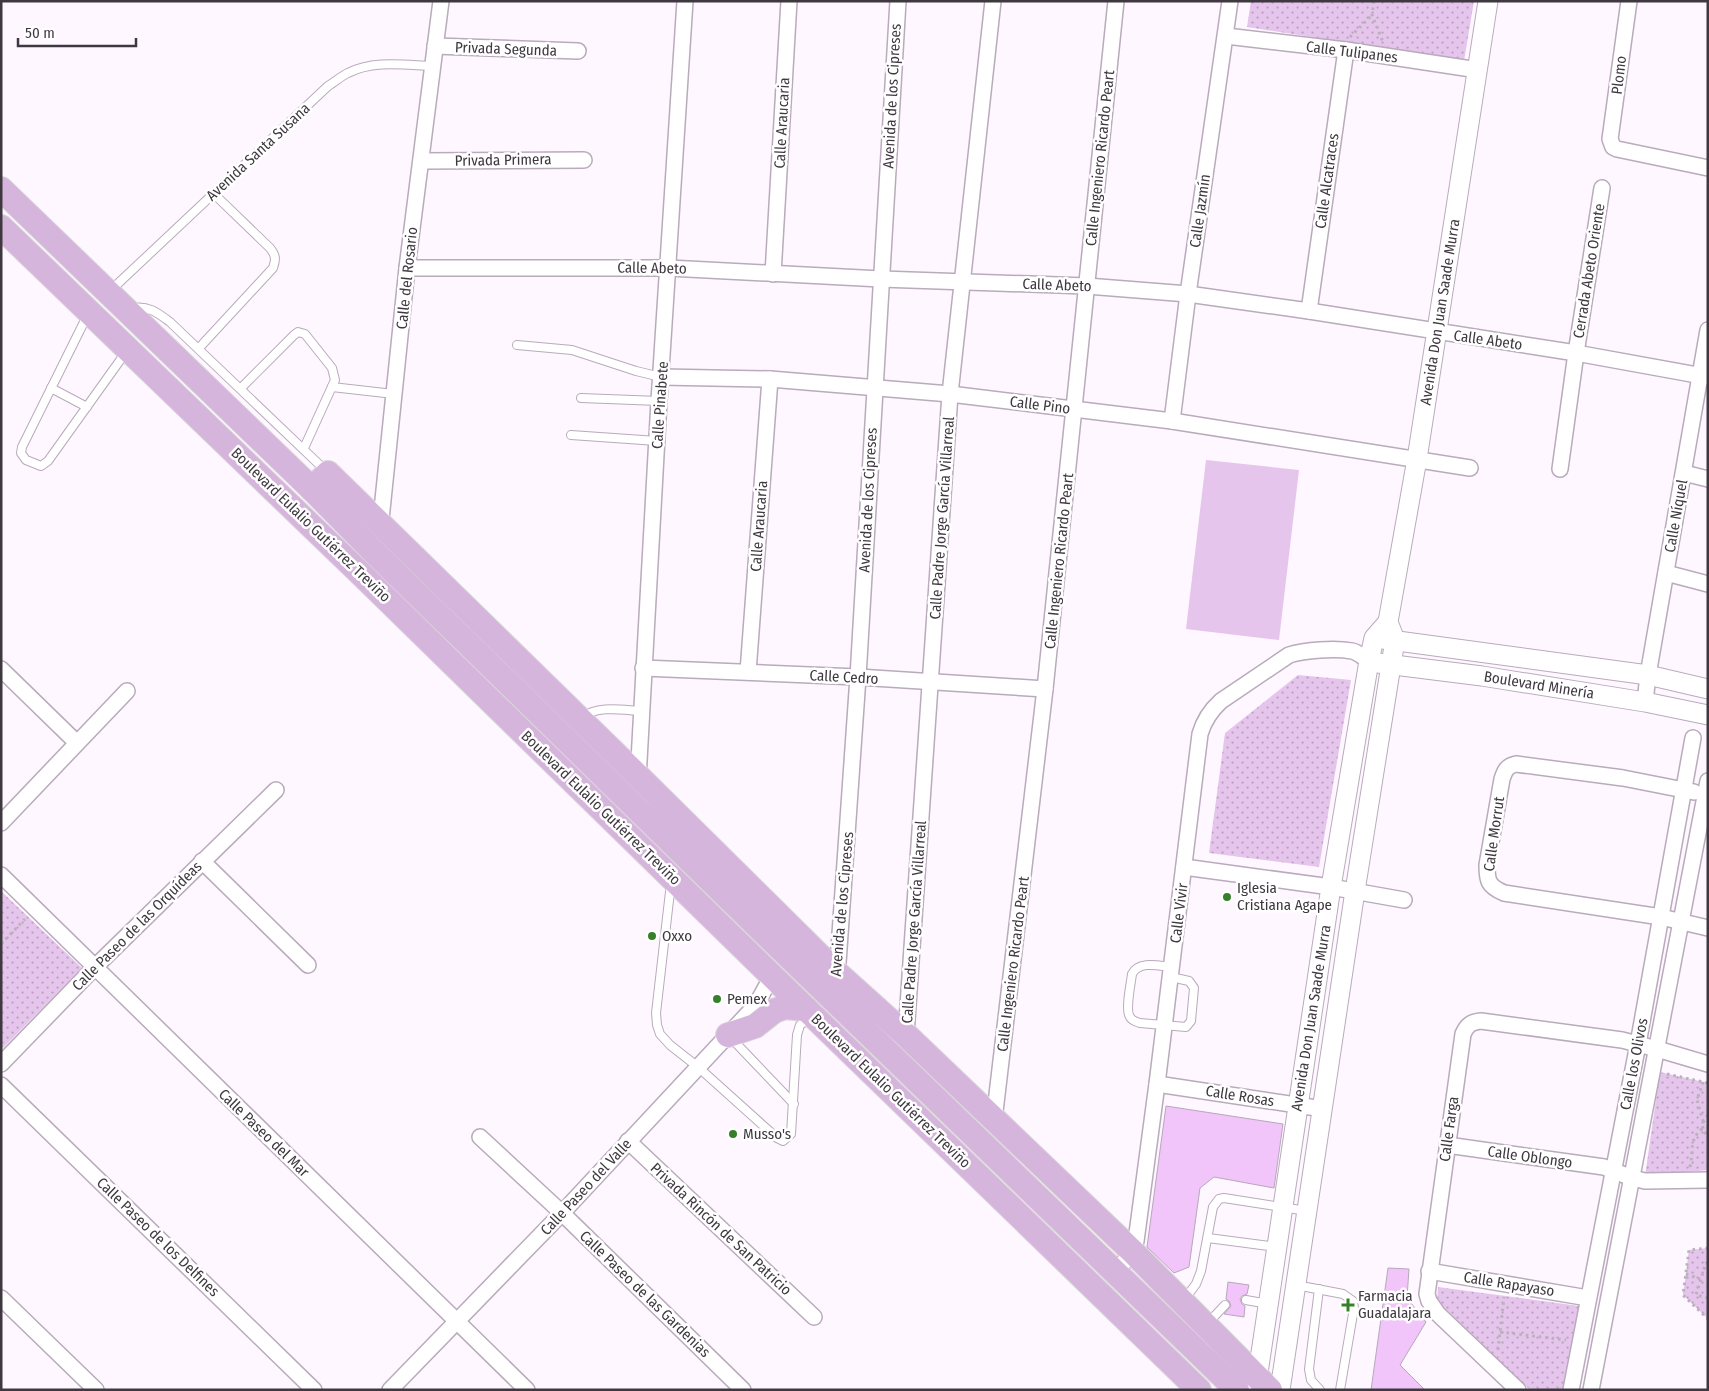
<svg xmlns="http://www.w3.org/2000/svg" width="1709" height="1391" viewBox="0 0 1709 1391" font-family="'Fira Sans Condensed',sans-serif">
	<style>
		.grass { fill: #e5c5eb }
		.park { fill: url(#park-dots) }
		.building { fill: #f1c4fa; stroke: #b7a8ba }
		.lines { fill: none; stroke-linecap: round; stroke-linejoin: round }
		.service-casing { stroke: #b9aabc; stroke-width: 10 }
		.minor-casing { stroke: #b9aabc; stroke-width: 18 }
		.tertiary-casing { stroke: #b9aabc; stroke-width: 21 }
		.primary-casing { stroke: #d9d7d9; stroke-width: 26 }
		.path { stroke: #b9b2ba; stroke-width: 3; stroke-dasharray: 2.5 4; stroke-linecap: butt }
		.service { stroke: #fff; stroke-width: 8 }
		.minor { stroke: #fff; stroke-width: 15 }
		.tertiary { stroke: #fff; stroke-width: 19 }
		.primary { stroke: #d6b5dc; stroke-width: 24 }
		.poi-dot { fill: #358029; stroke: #fff; stroke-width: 2 }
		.labels { text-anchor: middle; stroke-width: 5; stroke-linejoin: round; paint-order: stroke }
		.street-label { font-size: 15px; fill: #3f3840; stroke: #fff }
		.poi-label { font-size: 15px; fill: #3f3840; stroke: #fff; text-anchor: start }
	</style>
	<defs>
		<pattern id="park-dots" width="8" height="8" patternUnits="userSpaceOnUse" patternTransform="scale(1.25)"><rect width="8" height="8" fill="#e5c5eb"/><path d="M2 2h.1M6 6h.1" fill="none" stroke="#bba1c0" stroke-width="1.8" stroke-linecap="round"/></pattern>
	</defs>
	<rect width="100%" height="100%" fill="#fef7ff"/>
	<polygon class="grass" points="1206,460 1299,470 1279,640 1186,629"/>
	<g class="park">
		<polygon points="1251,1 1474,1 1464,61 1247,27"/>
		<polygon points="1298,675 1351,680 1319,867 1209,853 1225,733"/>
		<polygon points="1,891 82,968 1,1050"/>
		<polygon points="1660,1072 1708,1083 1708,1170 1645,1176"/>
		<polygon points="1708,1248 1708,1319 1683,1295 1689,1250"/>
		<polygon points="1438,1287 1579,1306 1566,1390 1530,1390 1437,1301"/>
	</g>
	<g class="building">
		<polygon points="1166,1106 1283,1124 1274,1188 1214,1177 1200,1188 1189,1267 1174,1273 1147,1247"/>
		<polygon points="1388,1268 1409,1269 1407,1298 1426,1322 1400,1365 1425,1390 1371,1390"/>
		<polygon points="1228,1282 1249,1285 1247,1294 1242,1296 1240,1299 1242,1304 1245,1306 1244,1317 1224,1314 1231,1306 1229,1301 1226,1299"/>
	</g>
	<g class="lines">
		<defs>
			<g id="service">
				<path d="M110,291L328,86C335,82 341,76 348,73C373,60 404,65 432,66"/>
				<path d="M132,308C148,305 158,313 170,322L326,471"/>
				<polyline points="87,316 22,447 21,453 26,460 41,466 48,461 126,352"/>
				<polyline points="517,345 572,350 636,371 661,377"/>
				<path d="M199,348L273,268C276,259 276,256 270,248L214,194"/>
				<polyline points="332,387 394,394"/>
				<polyline points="51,388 87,407"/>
				<polyline points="241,388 294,335 298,332 305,334 332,368 335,380 304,448"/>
				<polyline points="581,398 659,401"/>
				<polyline points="571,435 657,441"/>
				<path d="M582,717C599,705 622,710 641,711"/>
				<polyline points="671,883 656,1013 657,1025 660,1034 670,1045 698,1067 777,1138 783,1141 791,1134 797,1035 800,1025 812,1017"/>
				<path d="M1171,977L1189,981L1194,988L1191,1021L1186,1027L1140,1023C1137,1022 1132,1021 1130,1017C1125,1010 1131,983 1132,974C1139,960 1160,966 1172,967"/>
				<polyline points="731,1038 794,1104"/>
				<polyline points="1208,1238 1277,1247"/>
				<polyline points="1296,1285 1343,1294 1353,1301 1354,1308 1340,1390"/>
				<polyline points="1319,1289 1309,1369 1311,1380 1320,1390"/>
				<polyline points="1184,1300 1196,1284 1201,1271 1213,1207 1219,1199 1224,1198 1307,1211"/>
				<polyline points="1246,1300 1268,1304"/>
				<polyline points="1207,1324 1225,1305"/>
			</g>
			<g id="minor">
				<polyline points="1629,1 1610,139 1613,147 1617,149 1708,168"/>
				<polyline points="1226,36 1346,50 1478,70"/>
				<polyline points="435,46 578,51"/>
				<polyline points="421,161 584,160"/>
				<polyline points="407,268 669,268 881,279 1087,286 1188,294 1309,311 1576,353 1708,377"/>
				<polyline points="773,274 789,1"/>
				<polyline points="1309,311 1346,50"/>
				<polyline points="661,377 770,379 950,394 1172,421 1470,468"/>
				<polyline points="1172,421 1188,294 1230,1"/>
				<polyline points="1560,469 1576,353 1602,188"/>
				<polyline points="1684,473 1708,479"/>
				<polyline points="380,529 407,268 441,1"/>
				<polyline points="1666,573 1708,584"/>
				<polyline points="643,668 858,677 1045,689"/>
				<polyline points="1,669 77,743"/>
				<polyline points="748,672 770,379"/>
				<polyline points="1645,702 1648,675 1708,330"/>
				<polyline points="638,779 659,401 685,1"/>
				<path d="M1694,792L1623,778L1516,764C1507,766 1505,770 1502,779L1487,865C1487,881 1488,886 1504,893L1661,917L1708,928"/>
				<polyline points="1,823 127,691"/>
				<polyline points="202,861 308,965"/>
				<polyline points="1184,867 1331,887 1404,900"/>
				<polyline points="1,875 527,1390"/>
				<polyline points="837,977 858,677 898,1"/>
				<polyline points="906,1035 950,394 993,1"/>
				<polyline points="1,1064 95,967 276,790"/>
				<polyline points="1157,1084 1323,1109"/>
				<polyline points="1,1085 314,1390"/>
				<polyline points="994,1120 1045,689 1116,1"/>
				<polyline points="480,1137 562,1213 743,1390"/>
				<polyline points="628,1141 814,1317"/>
				<polyline points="1447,1145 1604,1167 1632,1178 1645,1181 1708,1180"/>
				<polyline points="1429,1271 1588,1298"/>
				<path d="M1116,1273L1132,1251L1136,1241L1157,1084L1200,734C1204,720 1210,711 1221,701L1289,655C1305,650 1335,648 1352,651C1358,652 1364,658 1369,661"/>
				<polyline points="1,1298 96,1390"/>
				<polyline points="390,1390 562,1213 756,1005 772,976"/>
				<path d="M1518,1390L1438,1314L1429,1301L1427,1294L1463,1034C1467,1025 1471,1022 1481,1021L1622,1040L1657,1049L1708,1064"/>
				<polyline points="1571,1390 1638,1044 1693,738"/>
				<polyline points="1591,1390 1708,781"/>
			</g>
			<g id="tertiary">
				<polyline points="1383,639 1648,675 1708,689"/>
				<polyline points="1378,663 1482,676 1645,702 1708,715"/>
				<polyline points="1256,1386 1331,887 1369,661 1374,638 1388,622"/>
				<polyline points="1280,1390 1355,891 1395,640 1388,622 1417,459 1488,1"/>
			</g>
			<g id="primary">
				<polyline points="1,189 312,489 377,555 749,918 1237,1390"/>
				<polyline points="1,227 360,573 772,976 1199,1390"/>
				<polyline points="312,489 328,473 638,776 838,974 906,1035 1132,1251 1270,1390"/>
				<polyline points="728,1035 755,1026 774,1011 785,1007 806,1009"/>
			</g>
		</defs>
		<use href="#service" class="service-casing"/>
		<use href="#minor" class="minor-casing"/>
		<use href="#tertiary" class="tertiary-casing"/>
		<use href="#primary" class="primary-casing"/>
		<g class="path">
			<polyline points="1374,1 1372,15 1383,42"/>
			<polyline points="1350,37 1372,15"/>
			<polyline points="1,944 25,919"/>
			<polyline points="1667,1074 1708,1083"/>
			<polyline points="1703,1082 1697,1100 1703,1121"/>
			<polyline points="1708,1115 1702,1124 1704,1132 1708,1135"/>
			<path d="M1690,1167C1694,1151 1688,1140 1703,1128"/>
			<polyline points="1708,1248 1689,1250 1683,1295 1708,1319"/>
			<polyline points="1708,1264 1706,1263 1696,1295 1708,1298"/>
			<polyline points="1686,1274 1700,1279"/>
			<polyline points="1500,1332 1566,1340"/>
			<polyline points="1498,1350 1504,1297"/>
		</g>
		<use href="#service" class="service"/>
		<use href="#minor" class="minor"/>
		<use href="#tertiary" class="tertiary"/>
		<use href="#primary" class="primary"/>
	</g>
	<g class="poi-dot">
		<circle cx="1227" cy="897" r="5"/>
		<circle cx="652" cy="936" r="5"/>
		<circle cx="717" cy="999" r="5"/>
		<circle cx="733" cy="1134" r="5"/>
		<path d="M1345.5 1297.5h5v5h5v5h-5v5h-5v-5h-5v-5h5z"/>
	</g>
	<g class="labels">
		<g class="street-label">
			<text transform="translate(506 49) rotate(2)" y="5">Privada Segunda</text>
			<text transform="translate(1352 52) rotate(7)" y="5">Calle Tulipanes</text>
			<text transform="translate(1619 75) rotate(-83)" y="5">Plomo</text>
			<text transform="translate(892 96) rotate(-87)" y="5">Avenida de los Cipreses</text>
			<text transform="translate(782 123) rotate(-87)" y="5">Calle Araucaria</text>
			<text transform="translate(258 152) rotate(-43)" y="5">Avenida Santa Susana</text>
			<text transform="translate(1100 158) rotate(-84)" y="5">Calle Ingeniero Ricardo Peart</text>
			<text transform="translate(503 160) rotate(-1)" y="5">Privada Primera</text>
			<text transform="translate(1327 181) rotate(-82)" y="5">Calle Alcatraces</text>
			<text transform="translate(1200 211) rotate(-82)" y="5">Calle Jazmín</text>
			<text transform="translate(652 268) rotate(1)" y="5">Calle Abeto</text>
			<text transform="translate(1589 271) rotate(-81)" y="5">Cerrada Abeto Oriente</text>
			<text transform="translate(407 278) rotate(-84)" y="5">Calle del Rosario</text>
			<text transform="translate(1057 285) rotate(2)" y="5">Calle Abeto</text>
			<text transform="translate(1440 312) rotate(-81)" y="5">Avenida Don Juan Saade Murra</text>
			<text transform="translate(1488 340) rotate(8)" y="5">Calle Abeto</text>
			<text transform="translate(660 405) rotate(-86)" y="5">Calle Pinabete</text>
			<text transform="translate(1040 405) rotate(7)" y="5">Calle Pino</text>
			<text transform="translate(868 500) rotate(-87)" y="5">Avenida de los Cipreses</text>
			<text transform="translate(1676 516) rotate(-80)" y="5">Calle Níquel</text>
			<text transform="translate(942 518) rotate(-86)" y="5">Calle Padre Jorge García Villarreal</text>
			<text transform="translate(311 525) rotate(44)" y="5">Boulevard Eulalio Gutiérrez Treviño</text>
			<text transform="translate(759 526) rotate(-86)" y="5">Calle Araucaria</text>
			<text transform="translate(1059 561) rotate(-84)" y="5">Calle Ingeniero Ricardo Peart</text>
			<text transform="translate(844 677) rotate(3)" y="5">Calle Cedro</text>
			<text transform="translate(1539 685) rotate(9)" y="5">Boulevard Minería</text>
			<text transform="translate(601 808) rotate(44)" y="5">Boulevard Eulalio Gutiérrez Treviño</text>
			<text transform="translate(1494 834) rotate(-82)" y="5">Calle Morrut</text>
			<text transform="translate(842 904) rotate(-85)" y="5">Avenida de los Cipreses</text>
			<text transform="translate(1179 913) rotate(-83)" y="5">Calle Vivir</text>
			<text transform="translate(914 922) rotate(-86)" y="5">Calle Padre Jorge García Villarreal</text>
			<text transform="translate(137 926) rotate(-45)" y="5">Calle Paseo de las Orquídeas</text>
			<text transform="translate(1013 964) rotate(-83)" y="5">Calle Ingeniero Ricardo Peart</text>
			<text transform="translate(1311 1018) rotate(-81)" y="5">Avenida Don Juan Saade Murra</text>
			<text transform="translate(1634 1064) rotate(-79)" y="5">Calle los Olivos</text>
			<text transform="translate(891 1091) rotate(44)" y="5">Boulevard Eulalio Gutiérrez Treviño</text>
			<text transform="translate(1240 1096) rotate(9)" y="5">Calle Rosas</text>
			<text transform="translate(1449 1129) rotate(-82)" y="5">Calle Farga</text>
			<text transform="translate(264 1133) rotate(44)" y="5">Calle Paseo del Mar</text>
			<text transform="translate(1530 1157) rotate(8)" y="5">Calle Oblongo</text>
			<text transform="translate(586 1187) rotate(-47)" y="5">Calle Paseo del Valle</text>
			<text transform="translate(721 1229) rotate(43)" y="5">Privada Rincón de San Patricio</text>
			<text transform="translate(158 1237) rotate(44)" y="5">Calle Paseo de los Delfines</text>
			<text transform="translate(1509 1284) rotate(9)" y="5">Calle Rapayaso</text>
			<text transform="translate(645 1294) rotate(44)" y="5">Calle Paseo de las Gardenias</text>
		</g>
		<g class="poi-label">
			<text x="1237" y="893">Iglesia<tspan x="1237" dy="17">Cristiana Agape</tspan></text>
			<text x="662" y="941">Oxxo</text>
			<text x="727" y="1004">Pemex</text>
			<text x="743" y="1139">Musso's</text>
			<text x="1358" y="1301">Farmacia<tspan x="1358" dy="17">Guadalajara</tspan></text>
		</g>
	</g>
	<rect width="1709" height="1391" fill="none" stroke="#3f3840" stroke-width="5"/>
	<path d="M18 38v8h118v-8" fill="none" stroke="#3f3840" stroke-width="2.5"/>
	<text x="25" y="38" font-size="15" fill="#3f3840" stroke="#ffffff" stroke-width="4" paint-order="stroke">50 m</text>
</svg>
